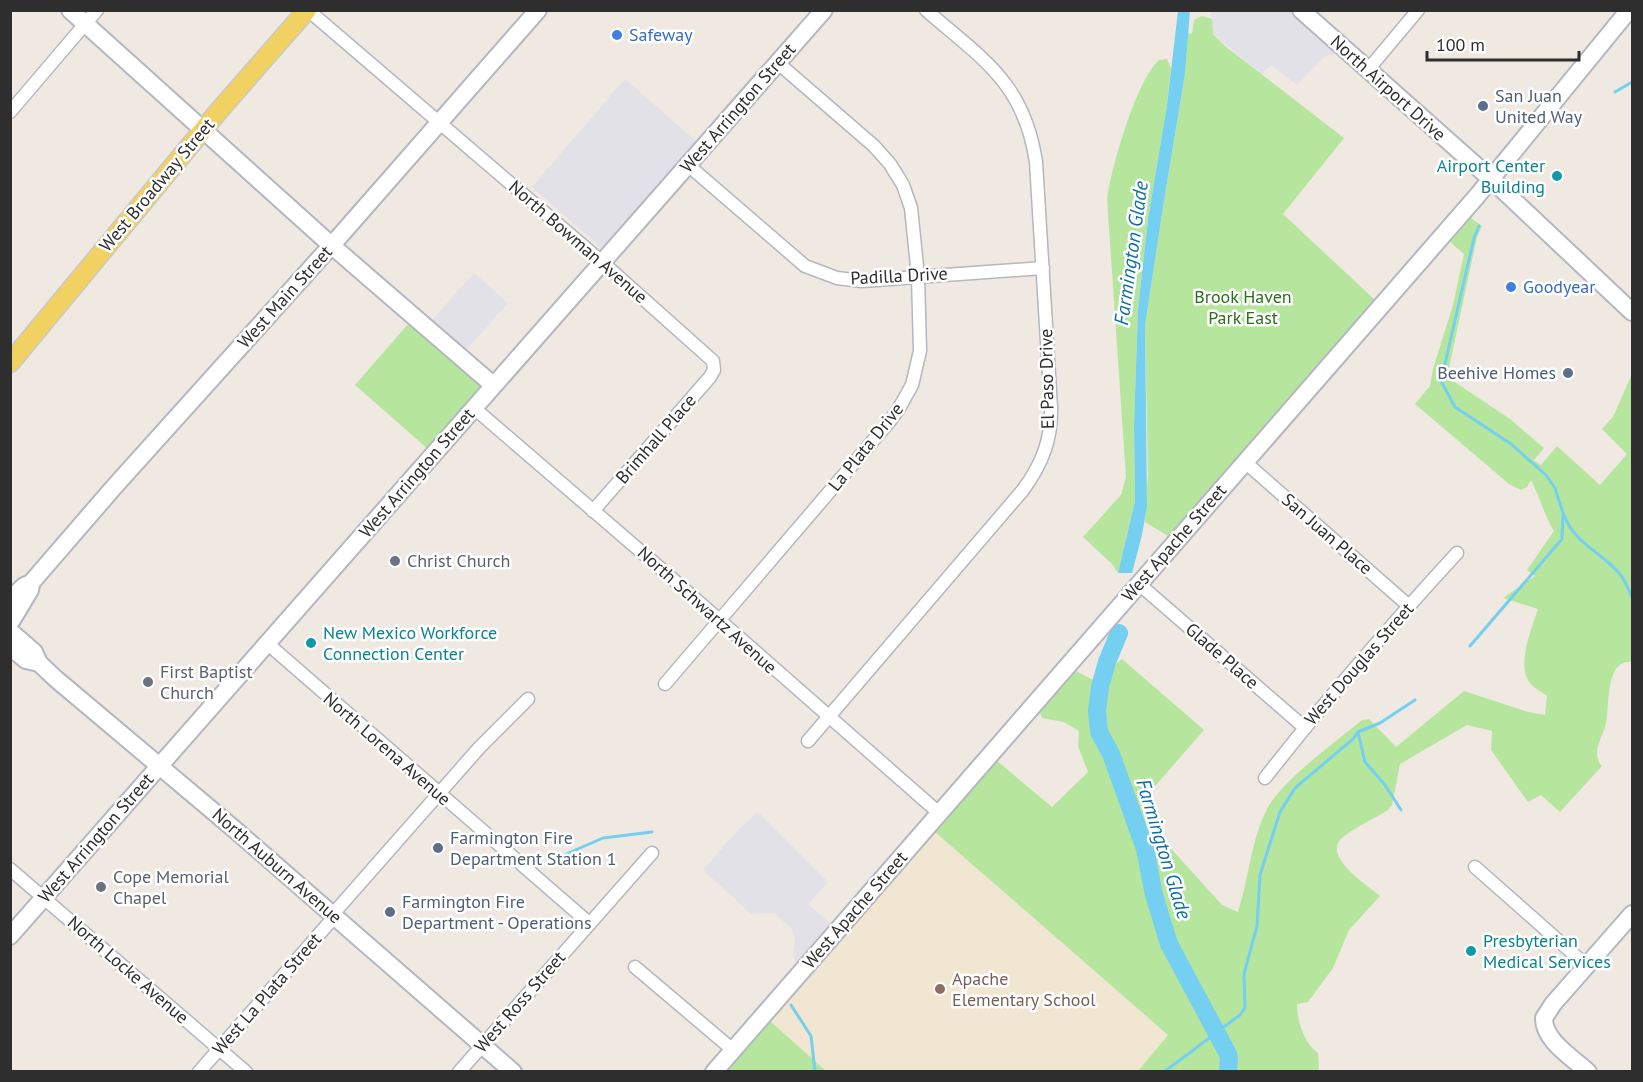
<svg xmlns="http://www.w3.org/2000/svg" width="1643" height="1082" viewBox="0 0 1643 1082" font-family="'PT Sans',sans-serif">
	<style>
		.industrial { fill: #e3e1e8 }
		.education { fill: #f0e6d1 }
		.green { fill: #b6e59e }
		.sand { fill: #f3ecc5 }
		.water { fill: #75cff0 }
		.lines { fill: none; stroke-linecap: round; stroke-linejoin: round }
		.stream { stroke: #75cff0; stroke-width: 3 }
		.river { stroke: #75cff0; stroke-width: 18 }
		.street-casing { stroke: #b4b7c1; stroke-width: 15 }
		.secondary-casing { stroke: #b4b7c1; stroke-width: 20 }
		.primary-casing { stroke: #c9c9c9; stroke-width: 21 }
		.street { stroke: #fff; stroke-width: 12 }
		.secondary { stroke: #fff; stroke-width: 16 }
		.primary { stroke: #f2d163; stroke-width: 18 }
		.shop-dot { fill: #3f7fe0; stroke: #fff; stroke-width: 2 }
		.service-dot { fill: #5c6f8a; stroke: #fff; stroke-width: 2 }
		.culture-dot { fill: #0f9aa8; stroke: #fff; stroke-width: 2 }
		.worship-dot { fill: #6b7280; stroke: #fff; stroke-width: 2 }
		.education-dot { fill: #8d6e63; stroke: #fff; stroke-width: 2 }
		.labels { text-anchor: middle; stroke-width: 5; stroke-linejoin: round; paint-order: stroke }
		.shop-label { font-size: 18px; fill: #366cbe; stroke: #fff; text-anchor: start }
		.street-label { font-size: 18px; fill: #2e2e2e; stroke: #fff }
		.service-label { font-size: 18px; fill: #4e5e75; stroke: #fff; text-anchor: start }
		.culture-label { font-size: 18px; fill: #0d838f; stroke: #fff; text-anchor: start }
		.park-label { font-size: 18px; fill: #2c6e1b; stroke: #fff }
		.worship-label { font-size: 18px; fill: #5b616d; stroke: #fff; text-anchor: start }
		.education-label { font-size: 18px; fill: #785e54; stroke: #fff; text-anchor: start }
		.water-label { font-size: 20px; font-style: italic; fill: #0d6fa3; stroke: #fff }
	</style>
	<rect width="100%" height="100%" fill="#efe9e1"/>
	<g class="industrial">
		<polygon points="1211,11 1289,11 1336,53 1324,57 1297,85 1271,65 1262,74 1213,34"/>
		<polygon points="625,79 698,143 605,248 603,249 532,187"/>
		<polygon points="474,273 508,303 465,351 431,321"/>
		<polygon points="758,812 828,882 808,904 830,923 796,963 793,956 795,938 791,928 774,913 751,914 703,870 739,829"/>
	</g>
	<polygon class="education" points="935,832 1168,1035 1138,1071 826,1072 770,1021"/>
	<g class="green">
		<polygon points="1202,16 1212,19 1213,34 1225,46 1344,138 1283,214 1375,300 1168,536 1145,522 1148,475 1145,326 1163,207 1185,74 1188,33 1192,34 1194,20"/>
		<path d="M1167,59L1171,68L1167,105L1148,219L1138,309L1134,424L1135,501L1118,573L1112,564L1083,537L1121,495L1126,477L1107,199C1112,166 1136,81 1159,60Z"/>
		<path d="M1471,218L1482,226L1477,237L1447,377L1510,419L1544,448L1534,460L1541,465L1557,446L1600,485L1627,454L1602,429L1613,417L1632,374V662C1605,659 1610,705 1606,723C1603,737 1590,754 1602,766L1560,812L1541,795L1528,802L1491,750L1492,731L1467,725L1400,764L1392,805L1388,810C1374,819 1357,826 1343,837C1320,855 1367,885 1380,896L1349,930L1333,968L1308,1002L1297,1004C1297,1020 1304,1044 1318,1053L1319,1071H1233L1236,1057L1234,1051L1208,1011L1169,943L1156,895L1146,848L1128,799L1119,759L1103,725L1108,686L1113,666L1122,659L1204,730L1143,800L1156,832L1222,905L1238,912C1249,878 1251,840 1267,809C1282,780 1336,742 1362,720L1369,719L1396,747L1464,691L1528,712L1545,715L1547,696C1542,692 1535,689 1531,684C1515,667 1532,628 1538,609L1503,598L1535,576L1527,570L1554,531C1544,515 1540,497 1531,480L1527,487L1521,490L1509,484L1415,404L1430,386L1433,369L1453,305L1464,254L1450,242Z"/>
		<polygon points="410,322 482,386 428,449 355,385"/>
		<polygon points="1076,671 1093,680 1099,675 1092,705 1092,730 1108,752 1116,780 1143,850 1168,951 1176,960 1191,988 1202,1017 1224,1052 1226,1065 1225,1071 1138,1071 1168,1035 935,832 997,761 1052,807 1088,772 1078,746 1079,731 1064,722 1042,718 1040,712"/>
		<polygon points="770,1021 826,1071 726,1071"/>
	</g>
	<polygon class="sand" points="1113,631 1125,632 1108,686 1103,725 1119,759 1128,799 1146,848 1156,895 1169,943 1208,1011 1234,1051 1236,1057 1233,1071 1225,1071 1226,1065 1224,1052 1202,1017 1191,988 1176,960 1168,951 1143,850 1116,780 1108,752 1092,730 1094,692 1098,682 1100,666"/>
	<polygon class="water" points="1178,11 1190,11 1185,74 1163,207 1145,326 1147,506 1142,535 1132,573 1118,573 1135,501 1134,424 1138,309 1148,219 1167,105"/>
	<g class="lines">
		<g class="stream">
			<polyline points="1615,92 1632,82"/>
			<path d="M1564,515C1574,543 1601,552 1619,573C1625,580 1629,590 1632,598"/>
			<polyline points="1470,646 1562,539 1563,513 1555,488 1546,475 1511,444 1455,407 1441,381 1474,238 1479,226"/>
			<polyline points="1358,732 1365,762 1385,785 1401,810"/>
			<polyline points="548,862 603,838 652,832"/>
			<polyline points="791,1005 811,1036 815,1072"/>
			<polyline points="1164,1072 1240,1015 1245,1008 1244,974 1257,926 1260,875 1280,812 1295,788 1353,739 1358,732 1380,723 1415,700"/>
		</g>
		<polyline class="river" points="1119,633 1107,662 1100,687 1097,711 1099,732 1111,754 1145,849 1154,895 1169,944 1228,1054 1229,1058 1228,1072"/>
		<defs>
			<g id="street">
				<polyline points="308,10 602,262 713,361 714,370 710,377 593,511"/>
				<polyline points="1367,71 1418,10"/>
				<polyline points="10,112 97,10"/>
				<polyline points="688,165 805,266 837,278 862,281 1043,268"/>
				<polyline points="474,408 660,568 939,813"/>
				<polyline points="1245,462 1409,606"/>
				<polyline points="1139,584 1305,728"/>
				<polyline points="268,644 589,923"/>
				<polyline points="665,684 889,422 898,410 912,385 920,351 918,276 911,208 903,185 890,164 874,146 778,63"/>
				<path d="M808,741L1023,490C1042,464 1052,439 1051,407L1036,162C1024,82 982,59 926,10"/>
				<path d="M1265,778C1326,700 1390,626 1457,553"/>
				<polyline points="1475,867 1587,966"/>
				<polyline points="10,869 246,1072"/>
				<polyline points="333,914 479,748 528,699"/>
				<polyline points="635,967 733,1050"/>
				<polyline points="199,1072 335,916"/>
				<polyline points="459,1072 652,853"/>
			</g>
			<g id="secondary">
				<polyline points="70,10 331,245 493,385"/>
				<polyline points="1301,10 1491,179 1632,312"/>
				<polyline points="10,599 24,586 31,583 114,487 339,237 538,10"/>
				<polyline points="12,620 30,590 31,584"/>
				<polyline points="11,632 34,652 39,663 56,679 233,828 513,1072"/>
				<polyline points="10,647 26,660 39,663"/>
				<polyline points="10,936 824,10"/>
				<polyline points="714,1072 1477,196 1629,10"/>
				<path d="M1588,1072C1573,1058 1543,1040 1544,1018L1553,1004L1632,914"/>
			</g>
			<polyline id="primary" points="10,363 217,113 307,10"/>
		</defs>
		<use href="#street" class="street-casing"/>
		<use href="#secondary" class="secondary-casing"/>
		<use href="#primary" class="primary-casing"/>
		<use href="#street" class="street"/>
		<use href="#secondary" class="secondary"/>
		<use href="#primary" class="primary"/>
	</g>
	<g class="shop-dot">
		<circle cx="617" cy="35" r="6"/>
		<circle cx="1511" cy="287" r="6"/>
	</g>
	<g class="service-dot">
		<circle cx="1483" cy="106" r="6"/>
		<circle cx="1568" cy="373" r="6"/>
		<circle cx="438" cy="848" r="6"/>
		<circle cx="390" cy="912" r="6"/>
	</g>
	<g class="culture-dot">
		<circle cx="1557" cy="176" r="6"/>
		<circle cx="311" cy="643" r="6"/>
		<circle cx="1471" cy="951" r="6"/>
	</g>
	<g class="worship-dot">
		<circle cx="395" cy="561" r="6"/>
		<circle cx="148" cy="682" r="6"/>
		<circle cx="101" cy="887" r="6"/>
	</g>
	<circle class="education-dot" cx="940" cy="989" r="6"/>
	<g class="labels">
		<g class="shop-label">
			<text x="629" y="41">Safeway</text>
			<text x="1523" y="293">Goodyear</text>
		</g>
		<g class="street-label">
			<text transform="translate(1388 88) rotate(42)" y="6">North Airport Drive</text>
			<text transform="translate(738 108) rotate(-49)" y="6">West Arrington Street</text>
			<text transform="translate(157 185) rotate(-50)" y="6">West Broadway Street</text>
			<text transform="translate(578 242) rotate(41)" y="6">North Bowman Avenue</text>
			<text transform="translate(899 276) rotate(-3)" y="6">Padilla Drive</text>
			<text transform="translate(285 297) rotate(-48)" y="6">West Main Street</text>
			<text transform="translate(1047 379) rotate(-91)" y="6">El Paso Drive</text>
			<text transform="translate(656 439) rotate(-49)" y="6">Brimhall Place</text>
			<text transform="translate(866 447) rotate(-51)" y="6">La Plata Drive</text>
			<text transform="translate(417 473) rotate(-49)" y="6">West Arrington Street</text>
			<text transform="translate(1327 534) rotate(41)" y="6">San Juan Place</text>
			<text transform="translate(1174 543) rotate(-49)" y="6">West Apache Street</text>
			<text transform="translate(707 610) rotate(42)" y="6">North Schwartz Avenue</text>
			<text transform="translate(1222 656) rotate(41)" y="6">Glade Place</text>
			<text transform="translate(1359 664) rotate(-49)" y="6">West Douglas Street</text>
			<text transform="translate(387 749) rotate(41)" y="6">North Lorena Avenue</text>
			<text transform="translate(96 838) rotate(-49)" y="6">West Arrington Street</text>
			<text transform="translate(277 866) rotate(41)" y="6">North Auburn Avenue</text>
			<text transform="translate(855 910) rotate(-49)" y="6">West Apache Street</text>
			<text transform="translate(128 970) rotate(41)" y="6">North Locke Avenue</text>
			<text transform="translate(267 994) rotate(-49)" y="6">West La Plata Street</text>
			<text transform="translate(520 1002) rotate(-49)" y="6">West Ross Street</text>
		</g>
		<g class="service-label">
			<text x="1495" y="102">San Juan<tspan x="1495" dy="21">United Way</tspan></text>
			<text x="1556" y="379" text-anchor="end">Beehive Homes</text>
			<text x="450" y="844">Farmington Fire<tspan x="450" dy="21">Department Station 1</tspan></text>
			<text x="402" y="908">Farmington Fire<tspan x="402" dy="21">Department - Operations</tspan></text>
		</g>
		<g class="culture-label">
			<text x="1545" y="172" text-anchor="end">Airport Center<tspan x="1545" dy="21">Building</tspan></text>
			<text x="323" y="639">New Mexico Workforce<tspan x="323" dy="21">Connection Center</tspan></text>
			<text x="1483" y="947">Presbyterian<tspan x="1483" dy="21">Medical Services</tspan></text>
		</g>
		<g class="park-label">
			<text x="1243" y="303">Brook Haven<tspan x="1243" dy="21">Park East</tspan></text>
		</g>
		<g class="worship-label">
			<text x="407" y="567">Christ Church</text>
			<text x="160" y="678">First Baptist<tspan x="160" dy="21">Church</tspan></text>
			<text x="113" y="883">Cope Memorial<tspan x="113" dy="21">Chapel</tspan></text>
		</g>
		<g class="education-label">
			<text x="952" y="985">Apache<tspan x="952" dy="21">Elementary School</tspan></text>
		</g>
		<g class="water-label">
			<text transform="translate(1131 253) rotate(-82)" y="7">Farmington Glade</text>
			<text transform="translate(1164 849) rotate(73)" y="7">Farmington Glade</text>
		</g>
	</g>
	<rect width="1643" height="1082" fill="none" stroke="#2e2e2e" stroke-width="24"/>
	<path d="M1427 51v9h152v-9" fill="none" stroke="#2e2e2e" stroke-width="3"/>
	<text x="1436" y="51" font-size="18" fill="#2e2e2e" stroke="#ffffff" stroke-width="4.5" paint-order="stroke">100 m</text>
</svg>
